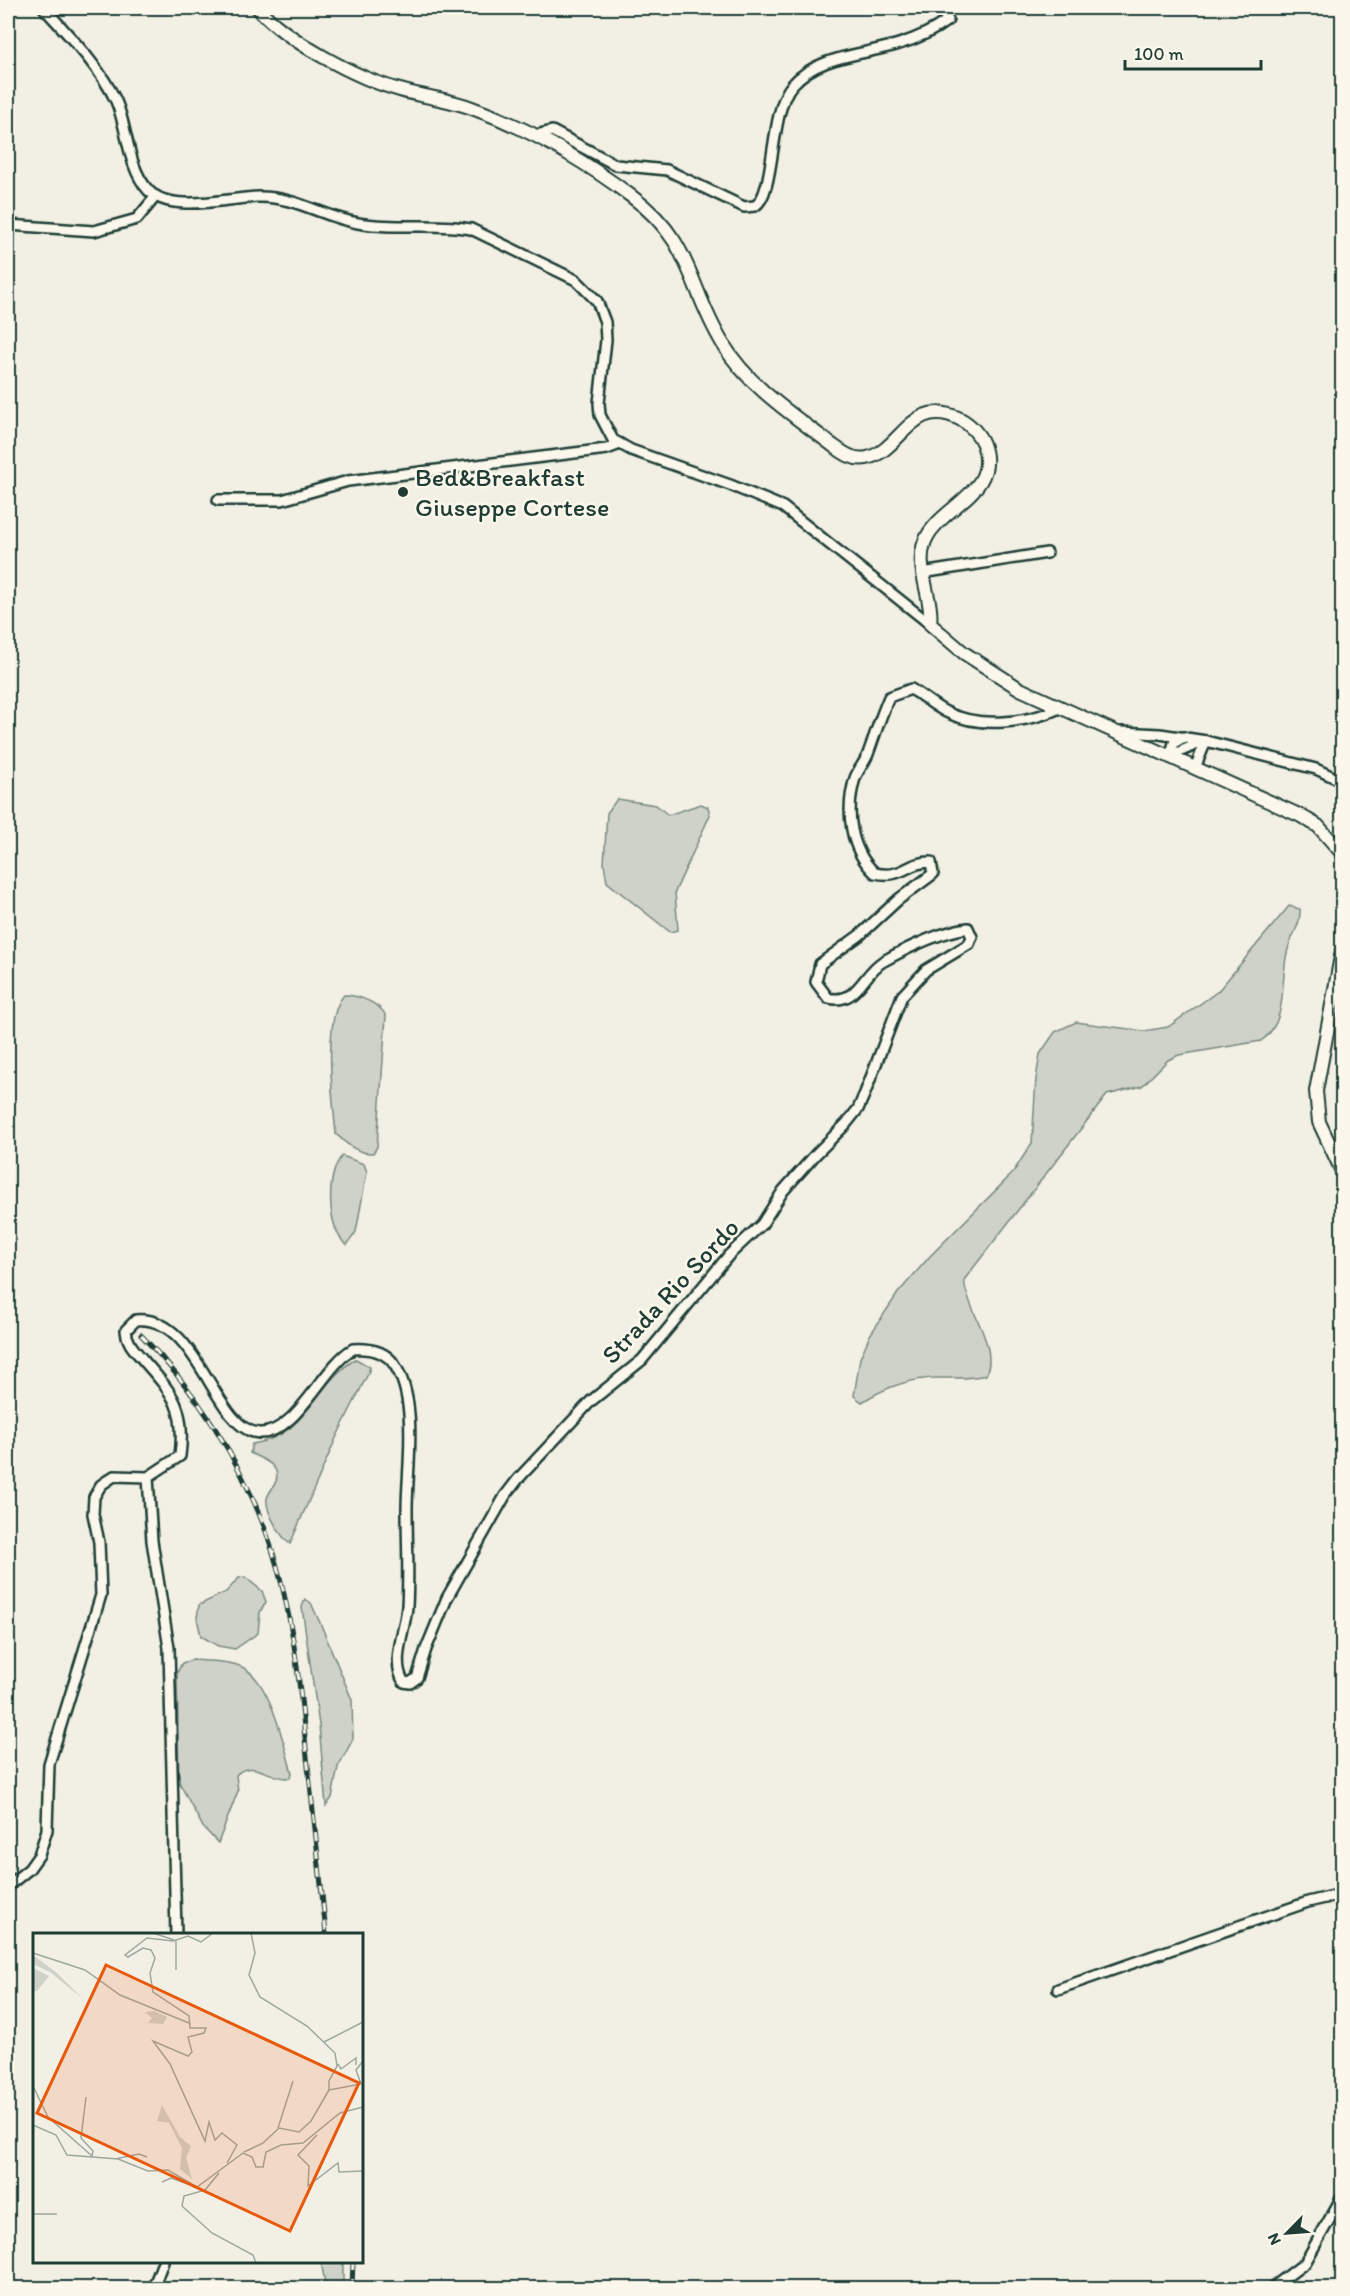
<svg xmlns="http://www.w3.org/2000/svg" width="1350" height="2296" viewBox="0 0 1350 2296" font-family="Itim,sans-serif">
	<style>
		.green { fill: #cfd2c8; stroke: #77887e; stroke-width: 1.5 }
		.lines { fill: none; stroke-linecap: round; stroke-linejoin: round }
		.minor-casing { stroke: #1f3d34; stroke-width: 14 }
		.major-casing { stroke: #1f3d34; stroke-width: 16 }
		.minor { stroke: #fbf7ec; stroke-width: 9 }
		.major { stroke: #fbf7ec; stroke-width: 12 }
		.rail-casing { stroke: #1f3d34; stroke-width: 5 }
		.rail { stroke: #fbf7ec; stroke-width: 3; stroke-dasharray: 9; stroke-linecap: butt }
		.poi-dot { fill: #1f3d34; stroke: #fbf7ec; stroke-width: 2 }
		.labels { text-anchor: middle; stroke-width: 5; stroke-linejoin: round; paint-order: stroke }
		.poi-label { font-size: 26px; fill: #1f3d34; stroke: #fbf7ec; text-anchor: start }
		.street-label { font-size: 26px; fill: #1f3d34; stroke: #fbf7ec }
		.inset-road { fill: none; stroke: #9ea89e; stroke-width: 1.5 }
		.view { fill: #e8590c; fill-opacity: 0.15; stroke: #e8590c; stroke-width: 3 }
		.inset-edge { fill: none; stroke: #1f3d34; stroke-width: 3 }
	</style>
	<rect width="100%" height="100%" fill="#f2f0e5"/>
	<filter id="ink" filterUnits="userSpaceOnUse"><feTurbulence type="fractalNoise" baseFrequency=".0167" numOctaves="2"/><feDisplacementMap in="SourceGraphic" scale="12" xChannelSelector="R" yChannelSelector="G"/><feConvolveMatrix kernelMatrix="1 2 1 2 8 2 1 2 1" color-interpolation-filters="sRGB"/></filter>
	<g filter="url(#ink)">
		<g class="green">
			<polygon points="617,799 656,805 668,815 701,804 708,807 710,815 675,892 678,930 670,932 607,882 604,864 607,813"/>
			<path d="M1289,906L1300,909C1301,925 1292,934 1288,949C1279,978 1290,1021 1261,1041L1179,1055L1168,1060L1142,1086L1107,1095L964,1280C967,1311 999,1345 986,1375C971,1379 958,1378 943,1378C913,1377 887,1386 862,1402L854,1396L860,1358L870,1335L898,1293L931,1255L1012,1174L1032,1143L1036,1079L1040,1054L1055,1032L1076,1022L1144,1031L1168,1027L1218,991Z"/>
			<path d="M344,995C358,995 380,1003 386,1016L377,1147L373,1153C357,1154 347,1144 336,1134C333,1102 322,1018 344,995Z"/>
			<path d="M342,1156L364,1164L367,1172L356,1232L347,1245C326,1230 326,1173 342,1156Z"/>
			<path d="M356,1359L370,1367L368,1374L336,1438L290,1544C280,1536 265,1511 267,1498C269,1492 274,1487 276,1481C281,1464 261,1459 250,1453L252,1444C310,1435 313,1384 356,1359Z"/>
			<polygon points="245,1577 262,1591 266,1602 260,1612 258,1633 235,1649 218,1646 201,1636 197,1618 199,1605 226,1592 239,1578"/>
			<polygon points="305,1599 311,1603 321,1625 352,1700 353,1739 338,1767 332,1798 326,1806 319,1725 302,1607"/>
			<path d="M193,1660C208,1661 231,1661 244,1668C271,1683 284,1745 292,1773L290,1778C271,1780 252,1758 236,1775L238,1791L218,1843L203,1827L179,1782L177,1673L182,1663Z"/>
			<polygon points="321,2262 343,2262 343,2288 326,2288"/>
		</g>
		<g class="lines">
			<defs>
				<g id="minor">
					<path d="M44,8C69,36 100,67 116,101C128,129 127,166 148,190C170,214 229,198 258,197C295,196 323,217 358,223C396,230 434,222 471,229L576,280L597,301L605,322L606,340L599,403L600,415L613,440L631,450L730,485L783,507L930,624"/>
					<path d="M536,135L552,131L616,165L667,170L744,207L755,206C776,193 769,112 792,85C818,55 864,55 899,44C916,39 933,31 948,20L939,8"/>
					<polyline points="8,225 94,231 137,219 156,196"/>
					<polyline points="218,500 282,500 348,481 607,449 620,444"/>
					<polyline points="922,573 1047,553"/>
					<polyline points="1121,732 1160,734 1206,741 1316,769 1342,781"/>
					<polyline points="1184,737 1174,743 1170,756 1204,741"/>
					<polyline points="1195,768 1206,741"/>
					<polyline points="148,1477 152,1541 169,1648 176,1934"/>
					<path d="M8,1886L29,1869L39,1855L47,1830L49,1764L101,1595L99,1542L93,1514L94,1497L101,1485L114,1476L148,1477L180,1456C186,1409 174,1395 144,1361C135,1350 127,1344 126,1330L136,1320C199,1314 214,1430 259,1433C296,1435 323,1366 353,1349C368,1348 385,1351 394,1364C419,1400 407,1468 407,1509C407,1541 409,1574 407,1606C406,1628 390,1662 404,1682L410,1683L417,1678L426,1649L447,1598L505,1496L518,1479L591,1401L642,1360L729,1255L762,1224L783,1191L816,1154L846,1124L858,1109L865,1093L902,996L926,970L969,944L972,937L968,928C939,932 907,948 882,962C862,975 857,1005 828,998L816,982L820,964L860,935L899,899L933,874L931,862C906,862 903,879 875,873C850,850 845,811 855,778C858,770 865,762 868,754C875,735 881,715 889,697L911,689C923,696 934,706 946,712C980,729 1028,723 1060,708"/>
					<polyline points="1058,1989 1308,1902 1342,1894"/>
					<polyline points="153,2288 163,2262"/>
					<polyline points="1272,2288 1305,2263 1342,2197"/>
				</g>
				<g id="major">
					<path d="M258,8C285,40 358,79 400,90C423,97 448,99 472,108C528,128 583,160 631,196C693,241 688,287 723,344C748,386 793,415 831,444C842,452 853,461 867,458C902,450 911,395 960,419C970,424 979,434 983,444C1000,490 946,504 928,535C911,563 934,596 930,624L964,653L1020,689L1301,816L1318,826L1342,853"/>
					<polyline points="1342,951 1316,1091 1319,1122 1342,1171"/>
				</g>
			</defs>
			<use href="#minor" class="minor-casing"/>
			<use href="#major" class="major-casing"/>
			<use href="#minor" class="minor"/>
			<use href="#major" class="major"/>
			<defs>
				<g id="rail">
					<path d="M141,1335C195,1390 238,1456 265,1529C291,1600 299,1674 306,1748C313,1810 320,1872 326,1934"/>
					<polyline points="352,2288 353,2262"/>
				</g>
			</defs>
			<use href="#rail" class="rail-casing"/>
			<use href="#rail" class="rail"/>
		</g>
	</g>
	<circle class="poi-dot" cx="403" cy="492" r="6"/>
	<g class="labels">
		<g class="poi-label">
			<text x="415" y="486">Bed&amp;Breakfast<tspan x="415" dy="30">Giuseppe Cortese</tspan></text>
		</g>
		<g class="street-label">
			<text transform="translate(670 1291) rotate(-47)" y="9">Strada Rio Sordo</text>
		</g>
	</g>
	<g transform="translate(33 1933)">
		<rect width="330" height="330" fill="#f2f0e5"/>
		<path d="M0,22L24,40L50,66L17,39L0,31ZM0,35L16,43L4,58H0ZM121,78L134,84L130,91L115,90L119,85L112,79ZM129,172L147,204L158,213L153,225L159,246L147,236L149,215L136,190L124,188Z" fill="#cfd2c8"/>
		<path class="inset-road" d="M120,0L141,7M180,0L168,9L155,3L140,8L114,5L92,22L95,24L110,15L118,17L122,25L117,40L120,59L156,83L157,95H173L171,100L155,104L159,119L155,123L120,108L137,131L172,208L176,189L182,207L189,200L204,212L194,230M218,0L222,20L216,42L227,64L274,93L302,120L304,133L296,148V157M0,20L52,37L87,62L156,90M143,37V8M291,109L330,89M305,131L308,136L323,125V132M0,153L15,184L59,223M296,157L328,151L323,137L330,128M53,164L48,205L60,218L59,223M0,192L23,202L34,222L85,226L115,238L135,237L164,254L210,220L219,224L223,234H230L233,219L248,212L270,210L307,180L330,174M245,195L260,148M284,202L265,222L276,233L275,253L305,230L306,239L330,238M211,219L230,210L246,195L266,199L278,188L296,157M82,226L106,221L114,224M186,240L172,257L151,263L149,273L179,300L220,322L223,330M129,249L138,245L155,251M0,281H24"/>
		<path class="view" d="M73,32L326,150L257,298L4,180Z"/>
		<rect width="330" height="330" class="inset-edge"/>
	</g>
	<rect width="1350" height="2296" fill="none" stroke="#fbf7ec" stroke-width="30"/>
	<rect x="15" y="15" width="1320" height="2266" fill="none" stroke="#1f3d34" stroke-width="2" filter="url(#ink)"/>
	<g transform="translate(1287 2233) rotate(245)" stroke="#fbf7ec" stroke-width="4.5" paint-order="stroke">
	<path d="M0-4.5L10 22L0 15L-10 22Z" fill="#1f3d34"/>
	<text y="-9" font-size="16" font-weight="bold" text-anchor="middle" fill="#1f3d34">N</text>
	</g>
	<path d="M1125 60v9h136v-9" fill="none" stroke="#1f3d34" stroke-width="3"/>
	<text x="1134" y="60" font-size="18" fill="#1f3d34" stroke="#fbf7ec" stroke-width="4.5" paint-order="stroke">100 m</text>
</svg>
